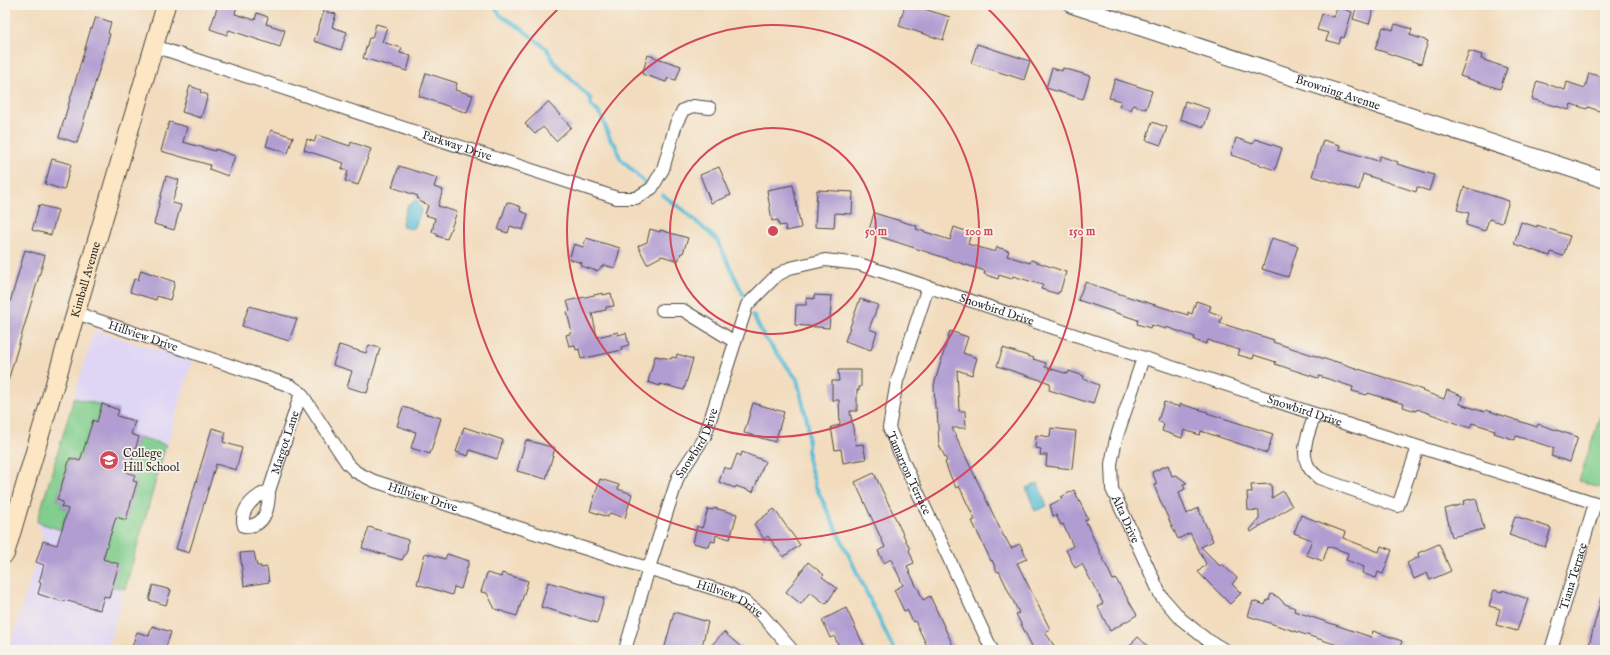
<svg xmlns="http://www.w3.org/2000/svg" width="1610" height="655" viewBox="0 0 1610 655" font-family="'IM FELL English',serif">
	<style>
		.built { fill: #dfd5f5 }
		.green { fill: #7fcd8c; stroke: #557c5c }
		.water { fill: #59bdd8; stroke: #427482 }
		.lines { fill: none; stroke-linecap: round; stroke-linejoin: round }
		.stream { stroke: #59bdd8; stroke-width: 4 }
		.building { fill: #b19dd2 }
		.minor-casing { stroke: #494641; stroke-width: 14 }
		.tertiary-casing { stroke: #494641; stroke-width: 18 }
		.secondary-casing { stroke: #494641; stroke-width: 20 }
		.minor { stroke: #fff; stroke-width: 12 }
		.tertiary { stroke: #fff; stroke-width: 16 }
		.secondary { stroke: #fce6c4; stroke-width: 18 }
		.ring { fill: none; stroke: #d1495b; stroke-width: 2 }
		.labels { text-anchor: middle; stroke-width: 3.5; stroke-linejoin: round; paint-order: stroke }
		.street-label { font-size: 12px; fill: #2b2b2b; stroke: #f7f3e8 }
		.poi-label { font-size: 12px; fill: #2b2b2b; stroke: #f7f3e8; text-anchor: start }
		.centre { fill: #d1495b; stroke: #f7f3e8; stroke-width: 2 }
		.ring-label { font-size: 12px; text-anchor: middle; font-weight: bold; fill: #d1495b; stroke: #f7f3e8; stroke-width: 3.5; stroke-linejoin: round; paint-order: stroke }
	</style>
	<rect width="100%" height="100%" fill="#f7f3e8"/>
	<filter id="ink" filterUnits="userSpaceOnUse"><feTurbulence type="fractalNoise" baseFrequency=".025" numOctaves="2"/><feDisplacementMap in="SourceGraphic" scale="8" xChannelSelector="R" yChannelSelector="G"/><feConvolveMatrix kernelMatrix="1 2 1 2 8 2 1 2 1" color-interpolation-filters="sRGB"/></filter>
	<filter id="wash" filterUnits="userSpaceOnUse"><feTurbulence type="fractalNoise" baseFrequency=".012" numOctaves="4" result="noise"/><feDisplacementMap in="SourceGraphic" scale="16" xChannelSelector="R" yChannelSelector="G"/><feGaussianBlur stdDeviation="0.9" result="paint"/><feColorMatrix in="noise" values="0 0 0 0 0 0 0 0 0 0 0 0 0 0 0 0 0 1.4 0 .05"/><feComposite in="paint" operator="in"/></filter>
	<g filter="url(#wash)">
		<rect width="100%" height="100%" fill="#f2dcbd"/>
		<polygon class="built" points="94,330 192,361 107,650 5,650 5,645 10,647 43,536 37,522"/>
		<g class="green">
			<polygon points="74,398 102,405 97,422 93,421 80,461 70,458 57,500 63,502 61,507 68,509 61,530 37,522"/>
			<polygon points="1600,416 1605,417 1605,489 1579,481"/>
			<polygon points="139,437 166,445 125,589 112,586 103,559 114,516 126,519 137,482 133,481 128,473"/>
		</g>
		<g class="water">
			<polygon points="415,200 418,201 418,203 422,209 415,227 410,229 403,227 402,222 408,204 414,202"/>
			<polygon points="1038,483 1047,506 1035,511 1026,488"/>
		</g>
		<g class="lines">
			<g class="stream">
				<polyline points="493,5 501,16 522,29 547,49 554,62 591,99 591,105 601,115 611,141 615,144 620,158 646,184"/>
				<polyline points="662,195 682,209 717,240 743,294"/>
				<polyline points="753,315 764,337 797,379 808,425 808,459 816,487 894,650"/>
			</g>
		</g>
		<g id="blocks">
			<g class="building">
				<polygon points="218,5 237,5 235,14 255,20 257,13 268,17 266,24 285,30 280,47 229,30 227,35 210,29"/>
				<polygon points="905,5 911,5 950,17 943,40 899,26"/>
				<polygon points="1357,5 1375,5 1369,24 1353,19"/>
				<polygon points="1337,7 1352,12 1344,38 1341,37 1339,44 1326,40 1329,33 1317,30 1322,14 1334,17"/>
				<polygon points="324,11 336,14 332,27 347,32 341,50 314,41"/>
				<polygon points="96,17 111,22 108,33 110,34 77,143 59,137 91,28 92,29"/>
				<polygon points="376,24 387,27 382,42 402,48 400,53 411,56 407,71 363,58 369,38 372,38"/>
				<polygon points="1395,24 1412,29 1410,35 1428,41 1421,64 1375,49 1383,27 1393,30"/>
				<polygon points="977,44 1030,61 1024,80 971,63"/>
				<polygon points="1469,51 1482,55 1481,59 1507,68 1500,89 1460,76"/>
				<polygon points="648,55 681,66 676,80 668,78 666,82 642,74"/>
				<polygon points="1052,68 1062,71 1063,68 1090,76 1083,99 1046,88"/>
				<polygon points="426,73 457,83 455,90 473,95 467,113 419,96"/>
				<polygon points="1589,73 1605,78 1605,113 1588,107 1587,109 1571,104 1569,110 1532,99 1537,81 1565,90 1567,82 1585,88"/>
				<polygon points="1115,79 1152,91 1146,109 1133,105 1131,110 1119,106 1121,101 1109,98"/>
				<polygon points="190,86 201,90 200,92 208,95 201,118 182,112"/>
				<polygon points="1185,101 1210,109 1204,127 1180,119"/>
				<polygon points="548,102 571,127 556,141 543,127 535,134 525,124"/>
				<polygon points="169,122 187,127 183,142 215,151 215,149 235,156 228,176 209,169 210,165 161,151"/>
				<polygon points="1152,122 1167,127 1161,145 1146,140"/>
				<polygon points="271,130 293,137 288,153 266,146"/>
				<polygon points="317,135 350,146 351,142 371,149 358,185 345,181 348,171 342,169 344,163 304,150 307,139 314,142"/>
				<polygon points="1236,138 1253,144 1255,139 1282,148 1275,170 1231,155"/>
				<polygon points="1323,140 1340,145 1339,149 1378,161 1380,156 1398,162 1397,164 1434,175 1429,191 1417,187 1416,192 1363,174 1359,190 1312,176"/>
				<polygon points="52,159 71,164 64,190 45,184"/>
				<polygon points="399,166 437,178 434,187 443,190 438,206 457,212 447,239 437,236 437,233 432,232 435,218 425,215 428,205 421,202 417,198 418,196 392,187"/>
				<polygon points="719,167 731,195 711,203 700,175"/>
				<polygon points="166,176 179,180 172,203 181,205 174,230 154,224"/>
				<polygon points="793,185 801,228 786,231 785,225 779,226 778,220 772,221 767,190"/>
				<polygon points="1464,187 1509,201 1502,223 1489,219 1485,231 1466,225 1469,213 1457,210"/>
				<polygon points="817,190 853,192 852,214 835,213 834,228 815,227"/>
				<polygon points="507,202 521,207 520,211 528,214 523,230 510,226 508,233 498,230"/>
				<polygon points="39,205 58,210 51,235 32,230"/>
				<polygon points="874,213 917,226 916,229 950,240 954,227 971,233 968,244 995,252 997,247 1009,251 1007,256 1030,263 1031,260 1066,272 1060,292 1058,292 1058,294 1041,289 1043,285 1013,276 1012,279 999,275 998,279 984,274 985,271 881,237 881,234 869,230"/>
				<polygon points="1521,222 1537,227 1537,225 1570,236 1563,256 1551,252 1550,256 1514,244"/>
				<polygon points="650,229 660,232 660,230 688,238 683,253 681,253 678,261 662,256 647,264 638,246 647,242"/>
				<polygon points="586,238 620,248 615,268 604,265 597,271 581,266 582,263 569,259 574,244 583,247"/>
				<polygon points="1272,238 1298,246 1288,277 1262,269"/>
				<polygon points="25,250 45,256 8,381 5,380 5,320"/>
				<polygon points="141,270 175,282 170,300 157,296 156,300 130,292 134,279 138,280"/>
				<polygon points="1085,282 1129,297 1188,315 1188,312 1192,314 1196,301 1211,306 1209,311 1222,316 1220,323 1274,340 1273,342 1334,362 1334,361 1423,390 1422,391 1444,399 1447,390 1462,396 1460,404 1485,412 1486,410 1537,427 1538,424 1578,437 1570,462 1551,456 1554,448 1516,436 1515,440 1494,433 1495,430 1472,423 1470,428 1417,409 1416,411 1403,407 1404,404 1368,393 1367,395 1352,391 1353,387 1319,376 1318,378 1275,364 1276,362 1254,355 1253,359 1238,355 1240,350 1216,343 1208,340 1206,344 1194,340 1195,337 1166,327 1166,329 1151,325 1150,328 1137,324 1138,320 1078,300"/>
				<polygon points="603,293 603,295 611,293 614,306 606,307 606,310 592,313 597,337 618,332 618,335 626,333 629,345 621,347 622,350 581,359 579,349 576,350 575,345 569,346 566,335 572,333 567,312 570,311 567,301"/>
				<polygon points="814,295 832,296 829,328 795,325 796,305 806,305 806,298 814,299"/>
				<polygon points="860,299 878,305 869,329 877,332 871,350 845,341"/>
				<polygon points="249,306 297,319 289,341 242,326"/>
				<polygon points="950,331 968,337 963,353 977,358 972,375 957,370 959,411 965,411 966,428 952,428 1004,537 1005,537 1011,548 1020,544 1027,559 1017,563 1050,629 1045,632 1057,650 1034,650 1016,614 1019,613 999,571 997,572 992,560 991,561 972,521 975,520 959,486 956,488 949,473 945,462 947,461 939,445 937,409 935,409 934,385"/>
				<polygon points="339,345 366,353 369,345 380,348 367,393 347,387 352,371 333,365"/>
				<polygon points="1003,348 1034,358 1033,359 1046,363 1045,367 1068,374 1069,371 1084,376 1083,379 1099,385 1093,404 1049,390 1050,383 997,366"/>
				<polygon points="677,354 693,359 684,390 660,384 660,386 648,382 655,356 671,359 672,357 676,358"/>
				<polygon points="838,370 861,370 861,387 859,387 859,390 857,390 857,411 850,411 856,445 863,444 866,459 843,463 841,449 835,450 831,427 840,425 839,400 832,400 832,381 839,381"/>
				<polygon points="1164,402 1180,407 1180,404 1208,412 1207,413 1273,434 1267,453 1201,431 1200,435 1184,430 1182,438 1162,431 1164,424 1158,421"/>
				<polygon points="753,403 784,412 775,442 744,433"/>
				<polygon points="102,404 119,410 117,416 135,421 131,434 139,437 128,473 135,475 133,481 137,482 126,520 116,517 103,559 119,564 109,598 104,596 100,610 64,600 63,602 38,594 41,583 39,582 44,565 36,562 43,541 57,545 68,509 61,507 63,502 57,500 70,458 80,461 93,420 97,422"/>
				<polygon points="403,407 441,418 430,454 411,448 416,432 397,426"/>
				<polygon points="464,427 503,440 497,459 470,450 468,456 456,452"/>
				<polygon points="212,428 226,432 223,442 242,448 236,470 216,464 189,553 176,549"/>
				<polygon points="1051,428 1076,431 1072,469 1046,466 1047,455 1040,455 1041,449 1035,448 1036,435 1050,437"/>
				<polygon points="526,440 555,448 546,479 517,471"/>
				<polygon points="742,452 765,461 753,492 736,486 735,488 719,482 724,467 731,470 737,454 741,456"/>
				<polygon points="1168,465 1172,476 1176,475 1187,483 1183,484 1185,489 1179,492 1179,493 1187,514 1198,508 1213,541 1201,547 1220,566 1222,564 1237,578 1232,584 1241,593 1230,604 1198,572 1206,564 1190,533 1178,539 1162,505 1154,485 1157,484 1152,472"/>
				<polygon points="874,473 910,549 909,550 914,563 907,566 917,588 918,588 923,600 930,596 955,650 929,650 915,621 913,622 907,610 904,611 894,590 903,585 891,559 884,563 878,551 885,547 855,482"/>
				<polygon points="600,479 619,485 618,489 632,494 625,518 610,513 608,517 590,511"/>
				<polygon points="1271,484 1272,498 1283,491 1292,506 1251,532 1250,530 1259,519 1259,511 1248,510 1247,492 1252,492 1251,485"/>
				<polygon points="1074,490 1088,519 1085,520 1113,580 1116,579 1137,615 1110,631 1098,607 1103,603 1082,564 1075,568 1066,550 1073,546 1063,524 1061,525 1056,515 1053,516 1050,505 1062,499 1061,497"/>
				<polygon points="1476,498 1484,529 1452,537 1445,509 1464,504 1463,501"/>
				<polygon points="714,508 737,514 730,539 716,535 715,542 711,541 709,547 693,543 697,526 702,528 708,509 713,510"/>
				<polygon points="774,509 800,545 783,557 768,536 764,539 754,524"/>
				<polygon points="1301,515 1345,532 1343,538 1379,552 1381,546 1392,550 1383,574 1378,572 1376,578 1362,573 1364,567 1346,560 1348,553 1328,546 1323,561 1306,555 1312,540 1294,533"/>
				<polygon points="1515,516 1551,528 1545,547 1509,535"/>
				<polygon points="369,527 408,540 407,551 402,560 362,548"/>
				<polygon points="1439,544 1451,571 1430,580 1427,573 1414,579 1407,563 1419,557 1418,553"/>
				<polygon points="254,552 257,566 261,566 261,568 267,567 269,582 244,586 240,553"/>
				<polygon points="425,553 445,559 447,554 469,561 461,589 454,587 452,595 417,584"/>
				<polygon points="808,562 824,575 822,577 837,588 826,604 810,592 801,604 786,592"/>
				<polygon points="487,573 501,577 502,573 528,581 517,616 495,609 487,593 481,592"/>
				<polygon points="548,582 604,598 597,623 541,607"/>
				<polygon points="153,585 171,590 166,605 149,600"/>
				<polygon points="1494,590 1502,592 1502,590 1528,599 1517,631 1496,625 1500,609 1489,606"/>
				<polygon points="1271,594 1278,597 1285,604 1295,608 1294,611 1371,637 1373,631 1402,641 1399,650 1353,650 1248,616 1253,601 1265,605 1267,600 1269,600"/>
				<polygon points="1602,595 1605,595 1605,649 1589,645"/>
				<polygon points="846,608 866,650 841,650 834,636 830,638 822,620"/>
				<polygon points="674,612 708,622 701,650 664,650"/>
				<polygon points="152,626 171,632 165,650 131,650 137,632 149,636"/>
				<polygon points="724,632 744,650 707,650"/>
				<polygon points="1138,637 1152,650 1125,650"/>
			</g>
		</g>
	</g>
	<g filter="url(#ink)">
		<use href="#blocks" fill-opacity="0" stroke="#494641" stroke-width="1"/>
		<g class="lines">
			<defs>
				<g id="minor">
					<path id="s1" d="M154,46L617,198H636L652,188L663,169L676,124L683,110L693,106L710,108"/>
					<path id="s2" d="M928,287L897,381L889,428L903,461L992,650"/>
					<polyline points="662,310 683,310 735,342"/>
					<path id="s3" d="M76,313L291,386L301,393L347,463L356,472L374,481L535,533L728,593L745,602L761,614L792,650"/>
					<path id="s4" d="M1143,358L1116,439L1111,464L1112,489L1161,596L1181,619L1206,639L1225,650"/>
					<path d="M1315,414C1310,430 1298,453 1310,469C1312,472 1316,475 1319,478L1398,506L1418,447"/>
					<path id="s5" d="M269,491C254,496 239,510 244,526C265,528 269,508 269,491L301,393"/>
					<path id="s6" d="M625,650L649,568L678,477L705,436L747,305L776,276L790,268L825,260L859,264L1315,414L1605,506"/>
					<path id="s7" d="M1551,650L1595,503"/>
				</g>
				<g id="tertiary">
					<path id="s8" d="M1072,5L1605,180"/>
				</g>
				<g id="secondary">
					<path id="s9" d="M5,554L166,5"/>
				</g>
			</defs>
			<use href="#minor" class="minor-casing"/>
			<use href="#tertiary" class="tertiary-casing"/>
			<use href="#secondary" class="secondary-casing"/>
			<use href="#minor" class="minor"/>
			<use href="#tertiary" class="tertiary"/>
			<use href="#secondary" class="secondary"/>
		</g>
	</g>
	<g class="ring">
		<circle cx="773" cy="231" r="103"/>
		<circle cx="773" cy="231" r="206"/>
		<path d="M984 5A309 309 0 1 1 562 5"/>
	</g>
	<defs>
		<symbol id="school-disc" viewBox="-11 -11 22 22"><circle r="9.5" fill="#d1495b" stroke="#f7f3e8"/><path d="M0-5L7-2L0 1L-7-2ZM-4 1L0 2.5L4 1V4Q0 6-4 4Z" fill="#fff"/></symbol>
	</defs>
	<g fill-rule="evenodd">
		<use href="#school-disc" x="98" y="449" width="22" height="22"/>
	</g>
	<g class="labels">
		<g class="street-label">
			<text dy="4" stroke="none"><textPath href="#s8" startOffset="280">Browning Avenue</textPath></text>
			<text dy="4" stroke="none"><textPath href="#s1" startOffset="319">Parkway Drive</textPath></text>
			<text dy="4" stroke="none"><textPath href="#s9" startOffset="286">Kimball Avenue</textPath></text>
			<text dy="4" stroke="none"><textPath href="#s6" startOffset="640">Snowbird Drive</textPath></text>
			<text dy="4" stroke="none"><textPath href="#s3" startOffset="71">Hillview Drive</textPath></text>
			<text dy="4" stroke="none"><textPath href="#s6" startOffset="964">Snowbird Drive</textPath></text>
			<text dy="4" stroke="none"><textPath href="#s5" startOffset="148">Margot Lane</textPath></text>
			<text dy="4" stroke="none"><textPath href="#s6" startOffset="220">Snowbird Drive</textPath></text>
			<text dy="4" stroke="none"><textPath href="#s2" startOffset="196">Tamarron Terrace</textPath></text>
			<text dy="4" stroke="none"><textPath href="#s3" startOffset="407">Hillview Drive</textPath></text>
			<text dy="4" stroke="none"><textPath href="#s4" startOffset="169">Alta Drive</textPath></text>
			<text dy="4" stroke="none"><textPath href="#s7" startOffset="77">Tiana Terrace</textPath></text>
			<text dy="4" stroke="none"><textPath href="#s3" startOffset="731">Hillview Drive</textPath></text>
		</g>
		<g class="poi-label">
			<text x="123" y="457">College<tspan x="123" dy="14">Hill School</tspan></text>
		</g>
	</g>
	<circle cx="773" cy="231" r="6" class="centre"/>
	<g class="ring-label">
		<text x="876" y="235">50 m</text>
		<text x="979" y="235">100 m</text>
		<text x="1082" y="235">150 m</text>
	</g>
	<rect width="1610" height="655" fill="none" stroke="#f7f3e8" stroke-width="20"/>
</svg>
